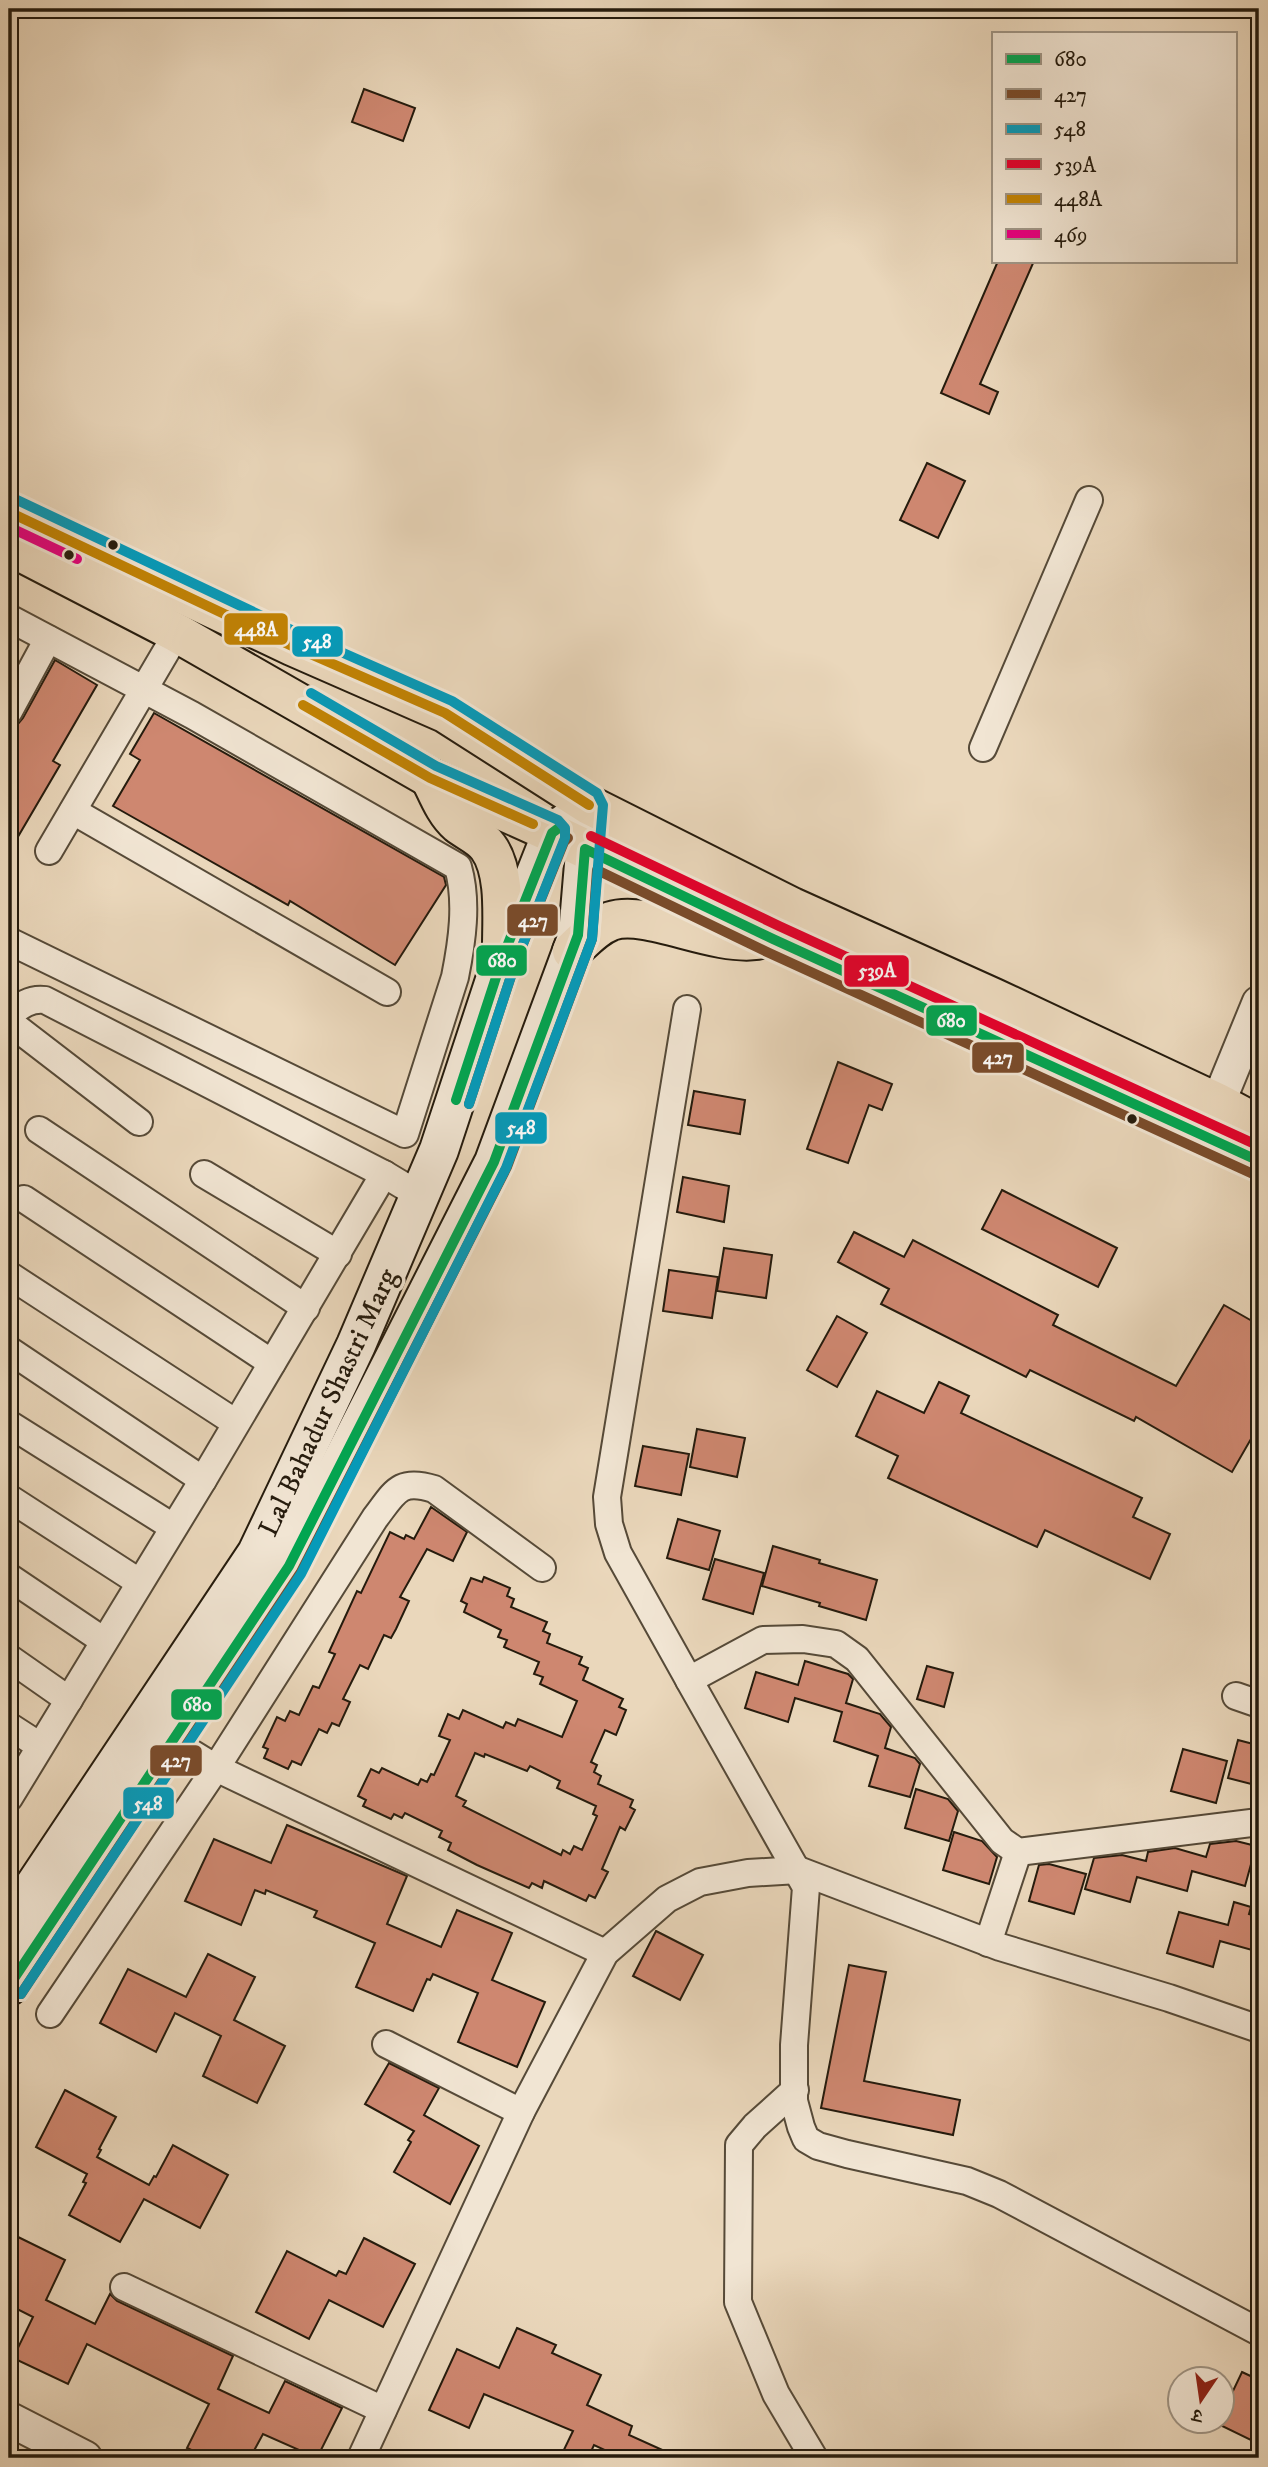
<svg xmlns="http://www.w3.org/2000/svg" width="1268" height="2467" viewBox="0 0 1268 2467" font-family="'IM FELL DW Pica','Noto Serif Devanagari',serif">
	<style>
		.building { fill: #ce8770; stroke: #251b0d; stroke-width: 2; fill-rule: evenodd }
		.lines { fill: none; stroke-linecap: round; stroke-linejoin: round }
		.minor-casing { stroke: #564a38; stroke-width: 30 }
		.tertiary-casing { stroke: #564a38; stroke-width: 37 }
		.secondary-casing { stroke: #251b0d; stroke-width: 42 }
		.primary-casing { stroke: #251b0d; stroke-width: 42 }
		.minor { stroke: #f1e5d3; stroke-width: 26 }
		.tertiary { stroke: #f1e5d3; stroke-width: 33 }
		.secondary { stroke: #f1e5d3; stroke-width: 38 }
		.primary { stroke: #ead7bb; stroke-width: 38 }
		.bus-1-casing { stroke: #f1e5d3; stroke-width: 16 }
		.bus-2-casing { stroke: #f1e5d3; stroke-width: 16 }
		.bus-3-casing { stroke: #f1e5d3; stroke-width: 16 }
		.bus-4-casing { stroke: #f1e5d3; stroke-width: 16 }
		.bus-5-casing { stroke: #f1e5d3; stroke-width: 16 }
		.bus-6-casing { stroke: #f1e5d3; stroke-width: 16 }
		.bus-1 { stroke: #00a651; stroke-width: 10 }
		.bus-2 { stroke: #7a4b2a; stroke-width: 10 }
		.bus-3 { stroke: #049bbb; stroke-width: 10 }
		.bus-4 { stroke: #e4002b; stroke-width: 10 }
		.bus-5 { stroke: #c28303; stroke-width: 10 }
		.bus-6 { stroke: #e5007d; stroke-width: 10 }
		.bus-dot { fill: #251b0d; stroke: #f1e5d3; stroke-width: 2.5 }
		.labels { text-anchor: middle; stroke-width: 7; stroke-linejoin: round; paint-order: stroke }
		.street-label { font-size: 28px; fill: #251b0d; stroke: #f1e5d3 }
		.line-badge { stroke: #f1e5d3; stroke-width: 2.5 }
		.badge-label { font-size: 19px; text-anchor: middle; font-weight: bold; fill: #fff }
	</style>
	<rect width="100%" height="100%" fill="#ead7bb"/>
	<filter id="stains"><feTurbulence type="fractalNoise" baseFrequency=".00286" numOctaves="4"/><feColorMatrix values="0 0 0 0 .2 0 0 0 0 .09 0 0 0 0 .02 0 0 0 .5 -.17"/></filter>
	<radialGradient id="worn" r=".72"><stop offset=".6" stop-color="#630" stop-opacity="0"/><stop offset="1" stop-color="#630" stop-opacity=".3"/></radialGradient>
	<g class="building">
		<polygon points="364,89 415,108 403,141 352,122"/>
		<polygon points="998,261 1034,261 980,384 998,392 989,414 941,393"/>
		<polygon points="927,463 965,481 938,538 900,520"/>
		<polygon points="55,660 97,685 53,761 60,765 9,852 9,727 17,725 23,718"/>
		<polygon points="154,713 444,877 446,885 395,965 290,901 288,905 113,806 140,760 130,754"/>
		<polygon points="838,1062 892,1084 882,1110 869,1105 848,1163 807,1149"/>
		<polygon points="694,1091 745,1100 740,1134 688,1125"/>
		<polygon points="683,1177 729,1186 724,1222 677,1212"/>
		<polygon points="1002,1190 1117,1248 1098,1287 982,1229"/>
		<polygon points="854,1232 904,1257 913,1240 1058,1315 1053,1325 1176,1386 1224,1305 1259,1325 1259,1425 1232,1472 1136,1417 1134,1421 1030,1370 1026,1377 881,1304 889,1289 838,1262"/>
		<polygon points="724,1248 772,1255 766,1298 717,1291"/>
		<polygon points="669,1270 718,1277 712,1318 663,1311"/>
		<polygon points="837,1316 867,1333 837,1387 807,1370"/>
		<polygon points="939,1382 969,1396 961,1413 1142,1498 1133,1517 1170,1534 1150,1579 1045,1530 1037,1547 888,1478 898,1456 856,1436 877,1391 924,1413"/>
		<polygon points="697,1429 745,1438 737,1477 690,1467"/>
		<polygon points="643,1446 689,1454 681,1495 635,1486"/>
		<polygon points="431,1507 467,1532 453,1561 427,1549 400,1597 409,1601 396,1629 391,1638 384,1635 368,1669 360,1665 343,1699 350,1702 339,1726 332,1723 327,1733 319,1729 301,1765 292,1761 288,1769 264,1758 268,1749 263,1747 277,1717 285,1721 290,1711 299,1715 313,1686 319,1688 335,1654 329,1652 357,1591 361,1593 390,1532 404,1539 406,1535 414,1539"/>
		<polygon points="678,1519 720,1531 709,1570 667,1558"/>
		<polygon points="773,1546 820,1560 819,1563 877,1580 866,1620 819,1606 820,1603 762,1586"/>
		<polygon points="715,1559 764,1573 753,1614 703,1599"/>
		<path d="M484,1577L510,1588L507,1596L514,1599L511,1607L547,1622L543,1631L550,1634L547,1643L582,1657L579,1664L588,1668L583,1680L623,1699L619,1707L626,1710L616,1735L605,1730L591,1762L597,1765L594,1772L601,1776L598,1784L633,1800L630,1807L635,1810L625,1830L620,1827L602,1869L608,1872L595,1898L589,1895L586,1901L544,1881L542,1888L532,1883L529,1888L477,1865L448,1850L451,1843L439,1837L442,1831L405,1813L402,1818L394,1814L391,1819L363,1806L366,1800L358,1796L371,1769L379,1773L382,1768L418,1785L421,1779L427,1782L431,1774L434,1775L450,1740L439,1736L448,1714L459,1719L463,1710L503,1728L506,1722L515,1726L518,1719L562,1737L577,1701L540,1684L543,1677L534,1674L539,1662L504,1647L507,1640L498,1637L501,1630L464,1612L467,1604L461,1601L471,1578L482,1582ZM475,1753L484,1757L485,1754L527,1771L530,1766L560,1781L557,1788L596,1806L593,1814L597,1816L582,1850L574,1846L570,1854L563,1850L561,1855L463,1806L466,1801L456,1796Z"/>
		<polygon points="805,1661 848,1674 853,1679 846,1703 880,1714 891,1727 885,1748 915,1758 920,1764 910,1797 869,1786 878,1756 834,1741 842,1712 795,1698 788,1722 745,1708 756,1672 798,1685"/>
		<polygon points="927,1666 953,1673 944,1707 917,1699"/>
		<polygon points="1238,1740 1257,1745 1255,1751 1259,1752 1259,1786 1228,1778"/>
		<polygon points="1183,1749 1227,1761 1216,1803 1171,1791"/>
		<polygon points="916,1789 948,1799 958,1811 949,1841 905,1828"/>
		<polygon points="287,1825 407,1876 387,1924 441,1947 457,1910 512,1933 492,1980 545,2002 517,2067 458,2042 478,1993 433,1974 430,1980 427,1979 413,2011 356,1987 375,1943 314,1917 317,1911 266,1890 265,1894 255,1890 241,1925 185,1901 214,1839 271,1863"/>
		<polygon points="954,1832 982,1841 997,1857 989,1884 943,1870"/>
		<polygon points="1236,1841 1256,1846 1245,1886 1192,1871 1187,1891 1137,1877 1130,1902 1085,1889 1094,1858 1122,1855 1146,1861 1148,1852 1175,1848 1206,1857 1210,1844"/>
		<polygon points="1049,1864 1086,1874 1074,1914 1029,1901 1039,1865"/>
		<polygon points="1234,1902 1251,1907 1249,1914 1259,1917 1259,1952 1220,1941 1213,1967 1167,1953 1179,1912 1228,1925"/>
		<polygon points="656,1931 703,1955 680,2000 633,1976"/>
		<polygon points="208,1954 255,1977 234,2020 285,2046 257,2103 203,2076 221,2036 175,2013 156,2052 100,2023 128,1969 186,1997"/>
		<polygon points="849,1965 886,1972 864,2081 960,2100 953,2135 821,2108"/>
		<polygon points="389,2063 439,2088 424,2115 479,2146 450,2204 394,2172 411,2142 408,2140 414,2131 365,2104"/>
		<polygon points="65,2090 116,2117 99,2149 101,2150 97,2157 149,2185 154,2176 156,2177 173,2145 228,2175 200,2228 144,2199 120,2242 69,2215 86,2183 83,2182 87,2174 36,2147"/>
		<polygon points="14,2235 65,2260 46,2300 95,2324 110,2294 117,2301 233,2356 218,2389 269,2413 285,2381 342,2408 317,2458 263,2434 250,2458 209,2458 187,2448 209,2404 87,2344 68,2384 13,2358 33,2317 9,2305 9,2246"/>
		<polygon points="364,2238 415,2264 383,2327 329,2300 309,2339 256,2312 287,2251 336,2276 339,2271 346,2274"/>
		<polygon points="517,2328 556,2345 552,2353 601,2375 587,2405 632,2426 629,2435 680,2458 622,2458 594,2445 588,2458 560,2458 573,2431 484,2394 469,2428 429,2410 457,2349 499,2368"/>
		<polygon points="1242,2372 1259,2380 1259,2444 1218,2424 1219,2421 1222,2421 1222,2414"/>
	</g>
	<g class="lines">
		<defs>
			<g id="minor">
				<path d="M9,618L192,715L458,867C468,902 462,942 455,977L405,1134L9,941"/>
				<polyline points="9,711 48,639"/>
				<polyline points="983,748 1089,500"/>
				<polyline points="73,811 387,992"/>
				<polyline points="49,851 177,633"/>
				<polyline points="687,1009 607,1497 609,1524 618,1553 689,1680 763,1640 803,1639 836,1644 857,1659 1002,1841 1018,1852 1259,1822"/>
				<path d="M9,1015C20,1006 30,998 45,1000L384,1174L419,1195"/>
				<polyline points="9,1022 139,1122"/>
				<polyline points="39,1130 306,1308"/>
				<polyline points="204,1174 338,1254"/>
				<polyline points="24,1199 272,1363"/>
				<polyline points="9,1275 236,1423"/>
				<polyline points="9,1350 203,1480"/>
				<polyline points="9,1424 173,1527"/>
				<polyline points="9,1498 139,1582"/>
				<polyline points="9,1577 104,1641"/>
				<polyline points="9,1658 69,1700"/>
				<polyline points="689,1680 806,1887 794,2045 794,2101 801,2127 806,2139 818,2146 847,2154 967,2181 999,2194 1259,2332"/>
				<polyline points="1236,1696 1259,1704"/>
				<polyline points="9,1726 40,1746"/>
				<polyline points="172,1741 216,1768 605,1953"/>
				<polyline points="9,1798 203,1480 384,1174"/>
				<polyline points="988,1943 1018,1852"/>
				<path d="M50,2014L216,1768L375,1518C395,1492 399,1478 434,1489L542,1568"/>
				<polyline points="386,2044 521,2112"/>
				<polyline points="795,2090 755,2126 739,2145 738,2302 776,2394 814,2458"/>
				<polyline points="124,2287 383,2410"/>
				<polyline points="361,2458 521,2112 605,1953 667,1899 700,1882 748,1873 798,1870 1000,1947 1169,1998 1259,2029"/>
			</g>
			<g id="tertiary">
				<polyline points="1218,1103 1259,1003"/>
				<polyline points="9,2419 85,2458"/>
			</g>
			<g id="secondary">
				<polyline points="9,1924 257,1553 356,1345 439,1150 502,959 552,833 578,814"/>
				<polyline points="9,1986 289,1566 494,1162 578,935 589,805"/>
			</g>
			<g id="primary">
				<polyline points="9,512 292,646 445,713 589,805 792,907 994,998 1218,1103 1259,1125"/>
				<polyline points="9,546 177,633 430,778 552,833 773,939 1259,1161"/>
				<path d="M430,778C438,794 445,813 458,824C468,832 480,836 488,847C508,874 501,926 502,959"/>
				<path d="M572,951C584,940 595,927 611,921C646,909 712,946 757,940"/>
			</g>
		</defs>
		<use href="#minor" class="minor-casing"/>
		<use href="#tertiary" class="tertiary-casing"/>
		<use href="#secondary" class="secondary-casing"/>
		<use href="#primary" class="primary-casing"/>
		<use href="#minor" class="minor"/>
		<use href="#tertiary" class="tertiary"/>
		<use href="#secondary" class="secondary"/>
		<use href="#primary" class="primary"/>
		<defs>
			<g id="bus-1">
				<polyline points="456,1100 502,959 552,833 560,827"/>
				<polyline points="9,1986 289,1566 494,1162 578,935 585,849 773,939 1259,1161"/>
			</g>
			<g id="bus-2">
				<polyline points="469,1104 515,964 564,842 568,838"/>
				<polyline points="21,1994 301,1572 507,1167 592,939 597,870 767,952 1253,1174"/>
			</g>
			<g id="bus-3">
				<polyline points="15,499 298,633 452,701 597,793 603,805 592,939 506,1168 301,1574 21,1994"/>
				<polyline points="311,693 436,766 558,820 565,828 565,838 515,964 469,1104"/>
			</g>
			<polyline id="bus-4" points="591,836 779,926 1259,1146"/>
			<g id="bus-5">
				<polyline points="9,512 292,646 445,713 589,805"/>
				<polyline points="303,705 430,778 533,824"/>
			</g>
			<polyline id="bus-6" points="9,527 77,559"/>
		</defs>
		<use href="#bus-1" class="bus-1-casing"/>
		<use href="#bus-2" class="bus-2-casing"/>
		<use href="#bus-3" class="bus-3-casing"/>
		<use href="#bus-4" class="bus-4-casing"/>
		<use href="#bus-5" class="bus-5-casing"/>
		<use href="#bus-6" class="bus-6-casing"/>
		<use href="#bus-1" class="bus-1"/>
		<use href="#bus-2" class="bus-2"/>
		<use href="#bus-3" class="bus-3"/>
		<use href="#bus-4" class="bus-4"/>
		<use href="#bus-5" class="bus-5"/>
		<use href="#bus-6" class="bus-6"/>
	</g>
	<g class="bus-dot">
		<circle cx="113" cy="545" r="6"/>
		<circle cx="69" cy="555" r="6"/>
		<circle cx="1132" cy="1119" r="6"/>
	</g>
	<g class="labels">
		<g class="street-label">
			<text transform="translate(327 1402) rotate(-65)" y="10">Lal Bahadur Shastri Marg</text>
		</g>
	</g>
	<g class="line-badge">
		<rect x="223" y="612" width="66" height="34" rx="7" fill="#c28303"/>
		<rect x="291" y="625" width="53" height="33" rx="7" fill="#049bbb"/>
		<rect x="506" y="903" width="53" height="34" rx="7" fill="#7a4b2a"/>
		<rect x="475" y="944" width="53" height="33" rx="7" fill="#00a651"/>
		<rect x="843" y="954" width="67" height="34" rx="7" fill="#e4002b"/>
		<rect x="925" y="1004" width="53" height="33" rx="7" fill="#00a651"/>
		<rect x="971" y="1041" width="54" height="33" rx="7" fill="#7a4b2a"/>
		<rect x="494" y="1111" width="54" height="34" rx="7" fill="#049bbb"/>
		<rect x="170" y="1688" width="53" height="33" rx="7" fill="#00a651"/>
		<rect x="149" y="1744" width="54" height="33" rx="7" fill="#7a4b2a"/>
		<rect x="122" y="1786" width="53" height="34" rx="7" fill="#049bbb"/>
	</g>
	<g class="badge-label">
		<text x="256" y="636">448A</text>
		<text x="317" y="648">548</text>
		<text x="533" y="927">427</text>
		<text x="502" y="967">680</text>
		<text x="877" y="977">539A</text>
		<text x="951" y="1027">680</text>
		<text x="998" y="1064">427</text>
		<text x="521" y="1134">548</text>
		<text x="197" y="1711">680</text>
		<text x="176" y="1767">427</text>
		<text x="148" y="1810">548</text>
	</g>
	<rect width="1268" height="2467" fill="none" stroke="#ead7bb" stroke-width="35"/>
	<rect x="10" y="10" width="1247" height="2446" fill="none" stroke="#251b0d" stroke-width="3.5"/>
	<rect x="18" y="18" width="1233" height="2432" fill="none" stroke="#251b0d" stroke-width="2"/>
	<rect x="992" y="32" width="245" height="231" fill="#f1e5d3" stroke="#9f9484" stroke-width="2"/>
	<rect x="1006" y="54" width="35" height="10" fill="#00a651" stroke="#9f9484" stroke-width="2"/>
	<text x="1054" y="66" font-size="21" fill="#251b0d">680</text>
	<rect x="1006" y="89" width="35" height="10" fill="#7a4b2a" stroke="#9f9484" stroke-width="2"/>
	<text x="1054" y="102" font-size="21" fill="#251b0d">427</text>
	<rect x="1006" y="124" width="35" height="10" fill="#049bbb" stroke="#9f9484" stroke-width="2"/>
	<text x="1054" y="136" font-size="21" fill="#251b0d">548</text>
	<rect x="1006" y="159" width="35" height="10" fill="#e4002b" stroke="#9f9484" stroke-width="2"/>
	<text x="1054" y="172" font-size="21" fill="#251b0d">539A</text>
	<rect x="1006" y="194" width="35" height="10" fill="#c28303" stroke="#9f9484" stroke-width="2"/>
	<text x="1054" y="206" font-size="21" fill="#251b0d">448A</text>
	<rect x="1006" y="229" width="35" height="10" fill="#e5007d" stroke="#9f9484" stroke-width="2"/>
	<text x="1054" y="242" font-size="21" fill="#251b0d">469</text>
	<g transform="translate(1201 2400) rotate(193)"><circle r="33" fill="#f1e5d3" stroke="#9f9484" stroke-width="2"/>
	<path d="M0-5L12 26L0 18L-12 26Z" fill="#8f2418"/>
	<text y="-10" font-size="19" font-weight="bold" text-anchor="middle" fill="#251b0d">उ</text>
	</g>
	<rect width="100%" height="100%" filter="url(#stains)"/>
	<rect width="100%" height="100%" fill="url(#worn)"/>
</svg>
